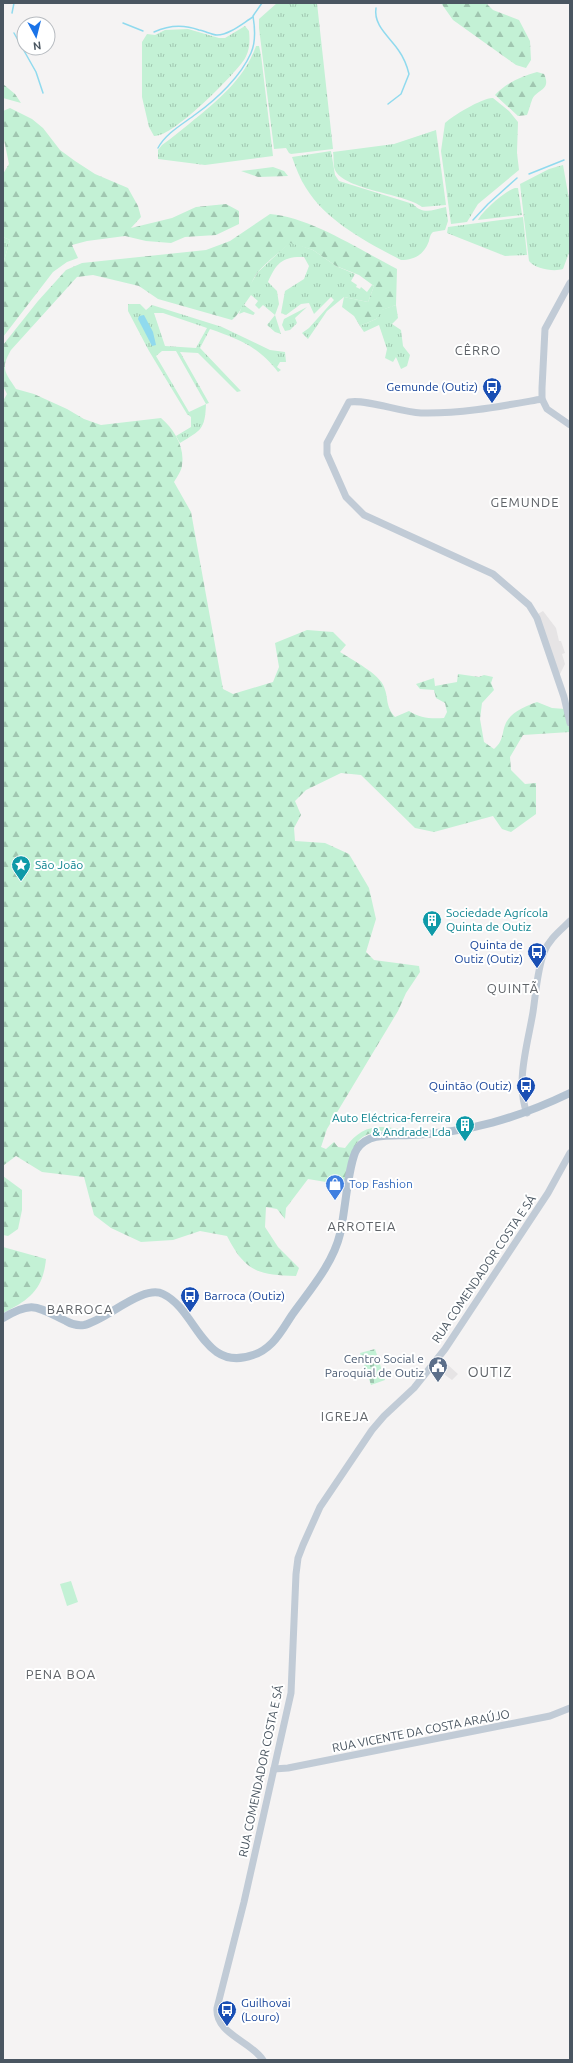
<svg xmlns="http://www.w3.org/2000/svg" width="573" height="2063" viewBox="0 0 573 2063" font-family="Ubuntu,sans-serif">
	<style>
		.education { fill: #e6e4e5 }
		.grass { fill: url(#grass-tufts); fill-rule: evenodd }
		.forest { fill: url(#forest-firs) }
		.cemetery { fill: url(#cemetery-stones) }
		.park { fill: #c3f1d5 }
		.water { fill: #90daee }
		.lines { fill: none; stroke-linecap: round; stroke-linejoin: round }
		.stream { stroke: #90daee; stroke-width: 1.5 }
		.secondary { stroke: #c1cbd6; stroke-width: 7 }
		.primary { stroke: #b3c2d1; stroke-width: 8 }
		.labels { text-anchor: middle; stroke-width: 4; stroke-linejoin: round; paint-order: stroke }
		.transit-label { font-size: 12px; fill: #164399; stroke: #fff; text-anchor: end }
		.culture-label { font-size: 12px; fill: #0d838f; stroke: #fff; text-anchor: start }
		.shop-label { font-size: 12px; fill: #366cbe; stroke: #fff; text-anchor: start }
		.street-label { font-size: 12px; fill: #4a5661; stroke: #fff }
		.service-label { font-size: 12px; fill: #4e5e75; stroke: #fff; text-anchor: end }
		.neighbourhood-label { font-size: 13px; letter-spacing: 1px; fill: #5f6368; stroke: #fff }
		.quarter-label { font-size: 14px; letter-spacing: 1px; fill: #5f6368; stroke: #fff }
	</style>
	<defs>
		<pattern id="grass-tufts" width="24" height="20" patternUnits="userSpaceOnUse"><rect width="24" height="20" fill="#c3f1d5"/><path d="M3 7l-1-3M5 7V3M7 7l1-3M15 17l-1-3M17 17v-4M19 17l1-3" fill="none" stroke="#a0c6b0"/></pattern>
		<pattern id="forest-firs" width="22" height="20" patternUnits="userSpaceOnUse"><rect width="22" height="20" fill="#c3f1d5"/><path d="M5 1l3.5 6h-7zM16 11l3.5 6h-7z" fill="#a0c6b0"/></pattern>
		<pattern id="cemetery-stones" width="16" height="16" patternUnits="userSpaceOnUse"><rect width="16" height="16" fill="#c3f1d5"/><path d="M2 7V4a2 2 0 0 1 4 0v3zM10 15v-3a2 2 0 0 1 4 0v3z" fill="#a0c6b0"/></pattern>
	</defs>
	<rect width="100%" height="100%" fill="#f5f3f3"/>
	<g class="education">
		<polygon points="543,611 556,628 559,641 561,641 565,653 562,654 565,664 559,676 538,614"/>
		<polygon points="442,1363 447,1366 448,1365 458,1374 452,1380 437,1369"/>
	</g>
	<g class="grass">
		<polygon points="277,3 317,3 333,149 291,154 289,153 286,148 274,149 259,28 259,19"/>
		<path d="M245,26L249,31C250,41 250,51 244,60C233,76 172,138 154,136L149,127L142,97V42L147,34L155,35L165,30L188,29L219,38H225Z"/>
		<path d="M256,46H259L261,55L273,156L205,165L158,159V150L162,145C172,138 180,131 189,124C216,102 244,80 256,46Z"/>
		<path d="M493,98L509,111L518,122L517,153L519,170L478,204L467,222L451,224L441,151L445,123C452,116 484,97 493,98Z"/>
		<path d="M436,130L446,205L422,207C407,194 344,190 335,170C333,166 334,157 333,152L394,144Z"/>
		<path d="M331,151L335,175L339,181L413,204C423,215 432,210 446,207L448,221L445,230L433,232C430,235 430,237 429,241C424,255 414,260 401,260C368,243 326,221 306,188C300,179 296,168 292,157Z"/>
		<path d="M563,165L569,199L570,250L563,269C554,272 535,269 529,261L520,184L549,169Z"/>
		<path d="M515,188H518L522,215L478,220C481,212 506,190 515,188Z"/>
		<polygon points="523,217 527,255 505,256 447,233 448,227"/>
		<polygon points="3,237 10,240 3,264"/>
		<path d="M290,242L313,250L336,266L355,274L351,281L357,285L356,287L360,289L361,287L367,292L372,285L374,286L368,302L344,297L327,311L308,339L302,333L309,328L334,300L331,297L314,314L309,303L301,304L286,315L281,313L285,291L304,279L309,266L304,257C283,256 276,263 268,282L277,291L279,304L275,315L281,334L275,332L267,325L275,315L263,305L259,309L255,305L258,301L251,295L244,305L255,313L253,315L244,312L239,314L250,285L258,272Z"/>
		<path d="M128,304H140L146,310L152,305L222,327L270,350L285,352L286,362H280L277,367L281,370L278,372C259,347 239,339 210,329L200,348L241,391L237,392L198,353L180,352L209,403L206,404C205,430 201,430 180,443L176,436L191,427V417L187,414L149,351L128,311ZM154,313H163L207,328L196,348L165,346ZM162,351H176L206,404L189,412L156,356Z"/>
		<polygon points="396,305 398,318 392,324 401,330 403,346 410,355 407,366 401,369 396,357 393,362 385,358 387,349 379,325 364,332 360,326 376,319 381,310"/>
		<polygon points="307,307 295,318 297,323 290,330 285,331 282,325 284,319"/>
	</g>
	<g class="forest">
		<polygon points="441,3 486,3 493,10 519,20 530,41 531,60 526,68 516,65 453,20"/>
		<path d="M537,72L544,74C552,91 536,89 532,100C530,105 529,110 527,115L518,116L495,95C506,83 522,76 537,72Z"/>
		<polygon points="3,84 15,94 21,103 3,98"/>
		<polygon points="10,108 32,119 43,128 60,150 75,161 95,174 128,188 138,206 141,217 131,228 172,218 196,207 226,204 239,211 239,224 216,235 185,237 171,243 146,241 125,236 87,241 72,245 78,258 67,262 53,272 3,337 3,264 10,240 3,237 3,174 9,164 3,135 3,111"/>
		<polygon points="273,167 284,171 288,176 258,177 241,171"/>
		<path d="M270,214C310,217 360,250 397,269L396,305L382,310L376,319L360,326L354,316L342,307L344,297L368,302L374,286L359,275L336,266L313,250L290,243C279,253 266,262 257,273C247,288 246,309 232,320L158,299L139,286L93,275L77,277L11,350C0,369 5,372 16,389L34,394L67,409L84,419L101,425L161,418C174,429 185,447 182,465C182,470 177,477 174,482L191,512L223,689L233,694L273,682L279,667L275,643L307,630L333,632L346,645L340,652C352,660 380,674 384,687C389,699 385,706 395,717L409,711C420,718 430,719 444,718L447,712L445,703L436,698L434,690L420,689L416,684L434,678L435,686L457,682L458,674L479,677L484,675L493,677L491,683L494,690L482,703L480,719L484,742L494,749C505,740 501,731 507,721C513,711 528,705 537,702L552,708L565,709L570,732L523,735L510,757L511,770L525,784L536,783V814L511,832L502,829L493,816L434,832L415,828L361,775L341,773L306,790L295,801L301,815L294,828L295,841L325,843L349,854L369,888L376,919L366,952L374,960L419,966L420,972L406,993L398,1011L327,1129L321,1147L326,1149L334,1142L338,1147L345,1148C360,1127 375,1124 399,1129L397,1132C351,1128 354,1147 344,1185L308,1179L286,1208L285,1219L277,1209L266,1207L265,1227L278,1247L299,1268L296,1276C257,1275 245,1271 227,1236L200,1231L173,1240L141,1242L111,1228L94,1215L84,1177L42,1172L16,1156L4,1165L3,1169V401L7,394L3,386V345L38,301L66,270L82,263L206,250L230,241Z"/>
		<polygon points="3,1176 22,1190 22,1210 18,1229 8,1236 3,1235"/>
		<path d="M3,1247L46,1259C43,1290 29,1300 3,1313Z"/>
	</g>
	<polygon class="cemetery" points="375,1349 385,1380 371,1385 360,1353"/>
	<polygon class="park" points="71,1581 78,1602 67,1606 60,1584"/>
	<polygon class="water" points="144,315 153,332 156,345 152,346 138,319 139,316"/>
	<g class="lines">
		<g class="stream">
			<path d="M376,8C373,26 391,38 399,51C404,58 407,66 409,74L401,94L388,104"/>
			<polyline points="12,13 14,3"/>
			<polyline points="123,23 143,31"/>
			<path d="M154,32C169,25 183,24 199,30C205,31 212,35 217,35C229,35 243,23 253,17"/>
			<polyline points="14,33 36,72 43,93"/>
			<path d="M158,148C166,133 183,124 196,114C217,99 241,76 251,53C256,42 255,28 253,16L262,3"/>
			<polyline points="529,174 564,160"/>
			<polyline points="473,220 488,204 517,178"/>
		</g>
		<g class="secondary">
			<polyline points="570,283 545,329 542,388 542,399 547,409 570,425"/>
			<path d="M542,399C502,406 462,414 421,413C400,412 367,399 349,402L327,443V454L346,497L364,515L493,574L529,605L537,618L564,697L570,723"/>
			<path d="M527,1113C515,1083 528,1043 533,1012C536,992 537,971 544,952C549,939 561,930 570,921"/>
			<polyline points="274,1769 288,1768 550,1716 570,1708"/>
			<path d="M263,2060C251,2041 215,2034 217,2008L244,1902L291,1693L296,1574L298,1558L303,1545L320,1507L372,1430L384,1416L414,1388L445,1349L548,1193L570,1153"/>
		</g>
		<path class="primary" d="M3,1318C33,1300 37,1307 66,1321C71,1324 77,1326 84,1325C105,1321 143,1284 163,1294C197,1310 203,1373 253,1355C260,1353 267,1348 272,1343C280,1335 286,1324 292,1315C309,1291 333,1264 340,1234C345,1215 348,1162 357,1149C369,1132 392,1136 410,1135C468,1133 518,1118 570,1093"/>
	</g>
	<defs>
		<symbol id="bus-pin" viewBox="-11 -11 22 30"><path d="M0 17L-7.5 6A9.5 9.5 0 1 1 7.5 6Z" fill="#1a4fb4" stroke="#fff"/><path d="M-5-6H5V4H4V6H2V4H-2V6H-4V4H-5ZM-3.5-4V0h7V-4ZM-3.5 1.2v1.5H-2V1.2ZM2 1.2v1.5H3.5V1.2Z" fill="#fff"/></symbol>
		<symbol id="sight-pin" viewBox="-11 -11 22 30"><path d="M0 17L-7.5 6A9.5 9.5 0 1 1 7.5 6Z" fill="#0f9aa8" stroke="#fff"/><path d="M0-6L1.8-2.2L6-1.7L2.9 1.2L3.7 5.4L0 3.3L-3.7 5.4L-2.9 1.2L-6-1.7L-1.8-2.2Z" fill="#fff"/></symbol>
		<symbol id="building-pin" viewBox="-11 -11 22 30"><path d="M0 17L-7.5 6A9.5 9.5 0 1 1 7.5 6Z" fill="#0f9aa8" stroke="#fff"/><path d="M-4-6H4V6H1V3H-1V6H-4ZM-2.5-4.3h1.7v1.8h-1.7ZM.8-4.3h1.7v1.8H.8ZM-2.5-1h1.7V.8h-1.7ZM.8-1h1.7V.8H.8Z" fill="#fff"/></symbol>
		<symbol id="shop-pin" viewBox="-11 -11 22 30"><path d="M0 17L-7.5 6A9.5 9.5 0 1 1 7.5 6Z" fill="#3f7fe0" stroke="#fff"/><path d="M-5-2.5h2.3a2.7 3.5 0 0 1 5.4 0H5L5.5 6h-11ZM-1.5-2.5h3a1.5 2.3 0 0 0-3 0Z" fill="#fff"/></symbol>
		<symbol id="civic-pin" viewBox="-11 -11 22 30"><path d="M0 17L-7.5 6A9.5 9.5 0 1 1 7.5 6Z" fill="#5c6f8a" stroke="#fff"/><path d="M-.6-6.5H3V-4.5H.6V-3L4-1V1h2V6H-6V1h2V-1L-.6-3ZM-1.2 2.5V6h2.4V2.5Z" fill="#fff"/></symbol>
	</defs>
	<g fill-rule="evenodd">
		<use href="#bus-pin" x="481" y="376" width="22" height="30"/>
		<use href="#sight-pin" x="10" y="854" width="22" height="30"/>
		<use href="#building-pin" x="421" y="909" width="22" height="30"/>
		<use href="#bus-pin" x="526" y="941" width="22" height="30"/>
		<use href="#bus-pin" x="515" y="1075" width="22" height="30"/>
		<use href="#building-pin" x="454" y="1114" width="22" height="30"/>
		<use href="#shop-pin" x="324" y="1173" width="22" height="30"/>
		<use href="#bus-pin" x="179" y="1285" width="22" height="30"/>
		<use href="#civic-pin" x="427" y="1355" width="22" height="30"/>
		<use href="#bus-pin" x="216" y="1999" width="22" height="30"/>
	</g>
	<g class="labels">
		<g class="transit-label">
			<text x="478" y="391">Gemunde (Outiz)</text>
			<text x="523" y="949">Quinta de<tspan x="523" dy="14">Outiz (Outiz)</tspan></text>
			<text x="512" y="1090">Quintão (Outiz)</text>
			<text x="204" y="1300" text-anchor="start">Barroca (Outiz)</text>
			<text x="241" y="2007" text-anchor="start">Guilhovai<tspan x="241" dy="14">(Louro)</tspan></text>
		</g>
		<g class="culture-label">
			<text x="35" y="869">São João</text>
			<text x="446" y="917">Sociedade Agrícola<tspan x="446" dy="14">Quinta de Outiz</tspan></text>
			<text x="451" y="1122" text-anchor="end">Auto Eléctrica-ferreira<tspan x="451" dy="14">&amp; Andrade Lda</tspan></text>
		</g>
		<g class="shop-label">
			<text x="349" y="1188">Top Fashion</text>
		</g>
		<g class="street-label">
			<text transform="translate(484 1269) rotate(-56)" y="4">RUA COMENDADOR COSTA E SÁ</text>
			<text transform="translate(421 1731) rotate(-11)" y="4">RUA VICENTE DA COSTA ARAÚJO</text>
			<text transform="translate(261 1771) rotate(-78)" y="4">RUA COMENDADOR COSTA E SÁ</text>
		</g>
		<g class="service-label">
			<text x="424" y="1363">Centro Social e<tspan x="424" dy="14">Paroquial de Outiz</tspan></text>
		</g>
		<g class="neighbourhood-label">
			<text x="478" y="355">CÊRRO</text>
			<text x="525" y="507">GEMUNDE</text>
			<text x="513" y="993">QUINTÃ</text>
			<text x="362" y="1231">ARROTEIA</text>
			<text x="80" y="1314">BARROCA</text>
			<text x="345" y="1421">IGREJA</text>
			<text x="61" y="1679">PENA BOA</text>
		</g>
		<g class="quarter-label">
			<text x="490" y="1377">OUTIZ</text>
		</g>
	</g>
	<rect width="573" height="2063" fill="none" stroke="#4a5661" stroke-width="8"/>
	<g transform="translate(36 36) rotate(173)"><circle r="19" fill="#ffffff" stroke="#b7bbc0"/>
	<path d="M0-3L7 15L0 10L-7 15Z" fill="#1a73e8"/>
	<text y="-6" font-size="11" font-weight="bold" text-anchor="middle" fill="#4a5661">N</text>
	</g>
</svg>
